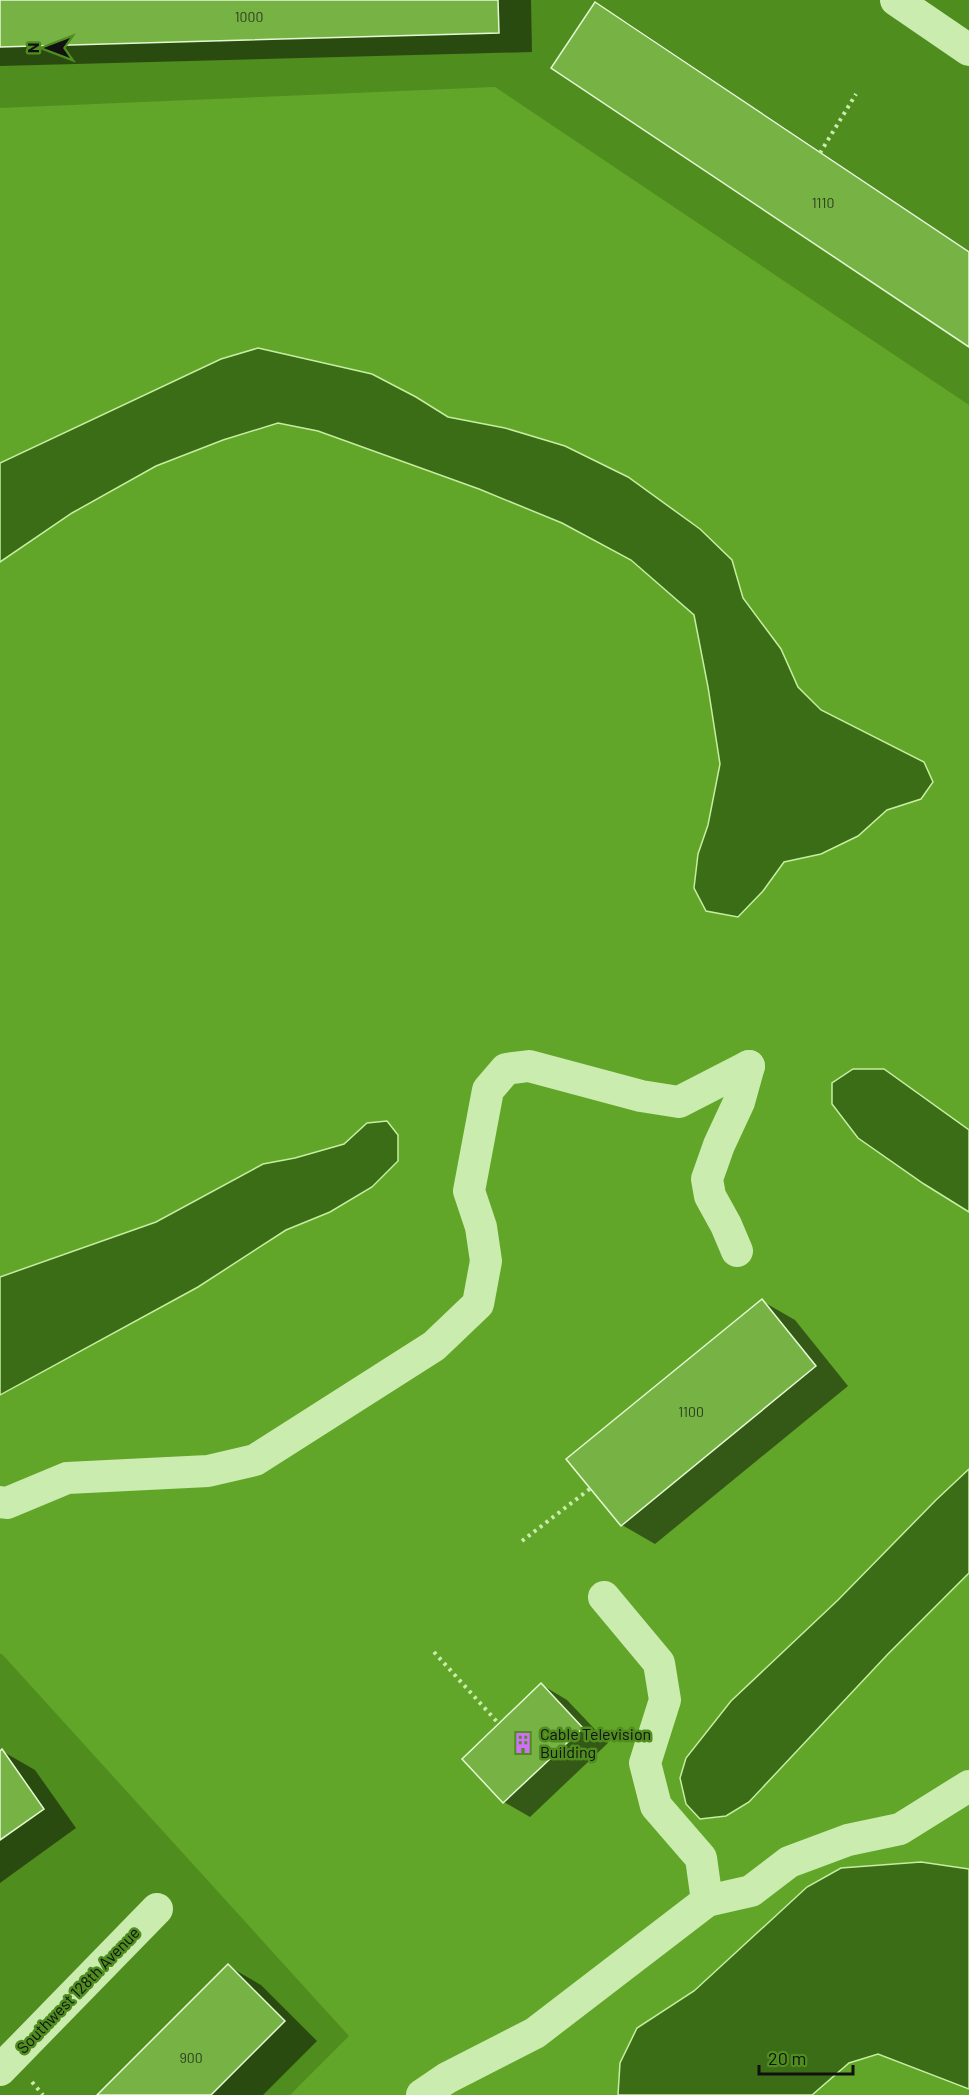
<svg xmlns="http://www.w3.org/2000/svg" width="969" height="2095" viewBox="0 0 969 2095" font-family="Barlow,sans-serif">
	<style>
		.green { fill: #62a629 }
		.water { fill: #3b6c16; stroke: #c5eea1; stroke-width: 1.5 }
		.shadow { fill: #0007 }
		.building { fill: #76b344; stroke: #e4f9d3; stroke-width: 1.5 }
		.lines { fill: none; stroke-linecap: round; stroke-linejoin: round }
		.path { stroke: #caecae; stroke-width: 4; stroke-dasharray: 3 4.5; stroke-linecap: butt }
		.minor { stroke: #caecae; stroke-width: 32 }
		.labels { text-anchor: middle; stroke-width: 5; stroke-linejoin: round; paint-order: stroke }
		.number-label { font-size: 14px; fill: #2a3a1e }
		.poi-label { font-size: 16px; fill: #111; stroke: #508d1f; text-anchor: start }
		.street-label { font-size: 16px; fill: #111; stroke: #508d1f }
	</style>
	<rect width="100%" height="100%" fill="#508d1f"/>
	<polygon class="green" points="495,87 969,405 969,2095 290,2095 349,2036 2,1654 0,1654 0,108"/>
	<g class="water">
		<polygon points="258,348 372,374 416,397 448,417 505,428 565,446 628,477 700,529 732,560 743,598 781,649 798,687 821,710 924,762 933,782 921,799 887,810 858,836 821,854 784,862 763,891 738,917 706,911 694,888 698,854 708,825 720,764 708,687 694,615 631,560 562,523 479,489 318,431 278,423 223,440 156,466 72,513 0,562 0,463 221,359"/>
		<polygon points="853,1069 884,1069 969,1130 969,1212 924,1184 858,1138 832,1104 832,1083"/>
		<polygon points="387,1121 398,1135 398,1161 372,1187 330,1212 286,1230 198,1287 0,1395 0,1277 156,1222 263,1164 295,1158 344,1144 367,1123"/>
		<polygon points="969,1469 969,1573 887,1655 749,1802 726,1816 700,1819 686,1804 680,1778 686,1758 731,1701 838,1600 936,1500"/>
		<polygon points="921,1862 969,1869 969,2089 878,2054 849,2063 812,2095 618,2095 620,2063 637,2028 694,1991 807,1887 841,1868"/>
	</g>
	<g class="shadow">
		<polygon points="0,0 531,0 532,52 0,66"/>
		<polygon points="595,4 628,23 969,251 969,346"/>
		<polygon points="762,1301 795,1320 848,1386 655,1544 622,1525"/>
		<polygon points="542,1685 567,1700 608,1743 530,1817 504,1802 464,1759"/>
		<polygon points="2,1751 35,1770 76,1828 0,1883 0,1752"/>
		<polygon points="228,1966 261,1985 317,2041 263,2095 99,2095"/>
	</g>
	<g class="building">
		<polygon points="0,0 498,0 499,33 0,47"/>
		<polygon points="595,2 969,252 969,347 551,68"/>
		<polygon points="762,1299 816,1366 621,1526 566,1459"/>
		<polygon points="541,1683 583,1728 503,1803 462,1759"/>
		<polygon points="2,1749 44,1809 0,1840 0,1751"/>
		<polygon points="228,1964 285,2021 211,2095 97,2095"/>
	</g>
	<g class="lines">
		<g class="path">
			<polyline points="820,153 856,94"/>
			<polyline points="522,1541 591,1488"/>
			<polyline points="434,1652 499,1724"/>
			<polyline points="32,2082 43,2095"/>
		</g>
		<g class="minor">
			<polyline points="896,0 969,50"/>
			<polyline points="737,1251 726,1225 710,1196 707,1179 719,1145 739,1102 749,1066"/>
			<polyline points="0,1502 7,1503 67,1478 208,1471 255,1460 434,1346 478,1304 486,1261 481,1227 469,1191 488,1090 506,1069 529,1066 641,1096 679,1102 749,1066"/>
			<polyline points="604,1597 659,1663 665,1700 645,1763 656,1806 701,1858 707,1901"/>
			<polyline points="0,2070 157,1909"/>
			<polyline points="422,2095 447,2078 535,2033 707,1901 751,1891 789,1862 848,1840 900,1829 969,1786"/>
		</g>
	</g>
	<defs>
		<symbol id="building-bare" viewBox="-9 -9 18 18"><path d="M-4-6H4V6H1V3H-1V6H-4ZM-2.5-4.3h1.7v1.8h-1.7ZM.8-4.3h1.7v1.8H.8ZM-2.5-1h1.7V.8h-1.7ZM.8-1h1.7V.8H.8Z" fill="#d16efa" stroke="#508d1f" stroke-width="2.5" paint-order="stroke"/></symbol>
	</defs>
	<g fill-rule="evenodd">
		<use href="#building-bare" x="508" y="1728" width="30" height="30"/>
	</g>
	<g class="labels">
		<g class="number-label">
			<text x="249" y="22">1000</text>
			<text x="823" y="208">1110</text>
			<text x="691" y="1417">1100</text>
			<text x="191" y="2063">900</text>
		</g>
		<g class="poi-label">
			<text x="540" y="1740">Cable Television<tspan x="540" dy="18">Building</tspan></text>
		</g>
		<g class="street-label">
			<text transform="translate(78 1990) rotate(-46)" y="6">Southwest 128th Avenue</text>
		</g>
	</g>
	<g transform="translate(48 48) rotate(270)" stroke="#508d1f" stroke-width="4.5" paint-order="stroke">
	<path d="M0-4.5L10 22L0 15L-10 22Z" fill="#111111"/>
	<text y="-9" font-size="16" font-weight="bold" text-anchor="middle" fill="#111111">N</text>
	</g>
	<path d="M759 2065v9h94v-9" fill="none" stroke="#111111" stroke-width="3"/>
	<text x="768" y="2065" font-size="18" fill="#111111" stroke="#508d1f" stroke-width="4.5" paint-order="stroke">20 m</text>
</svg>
